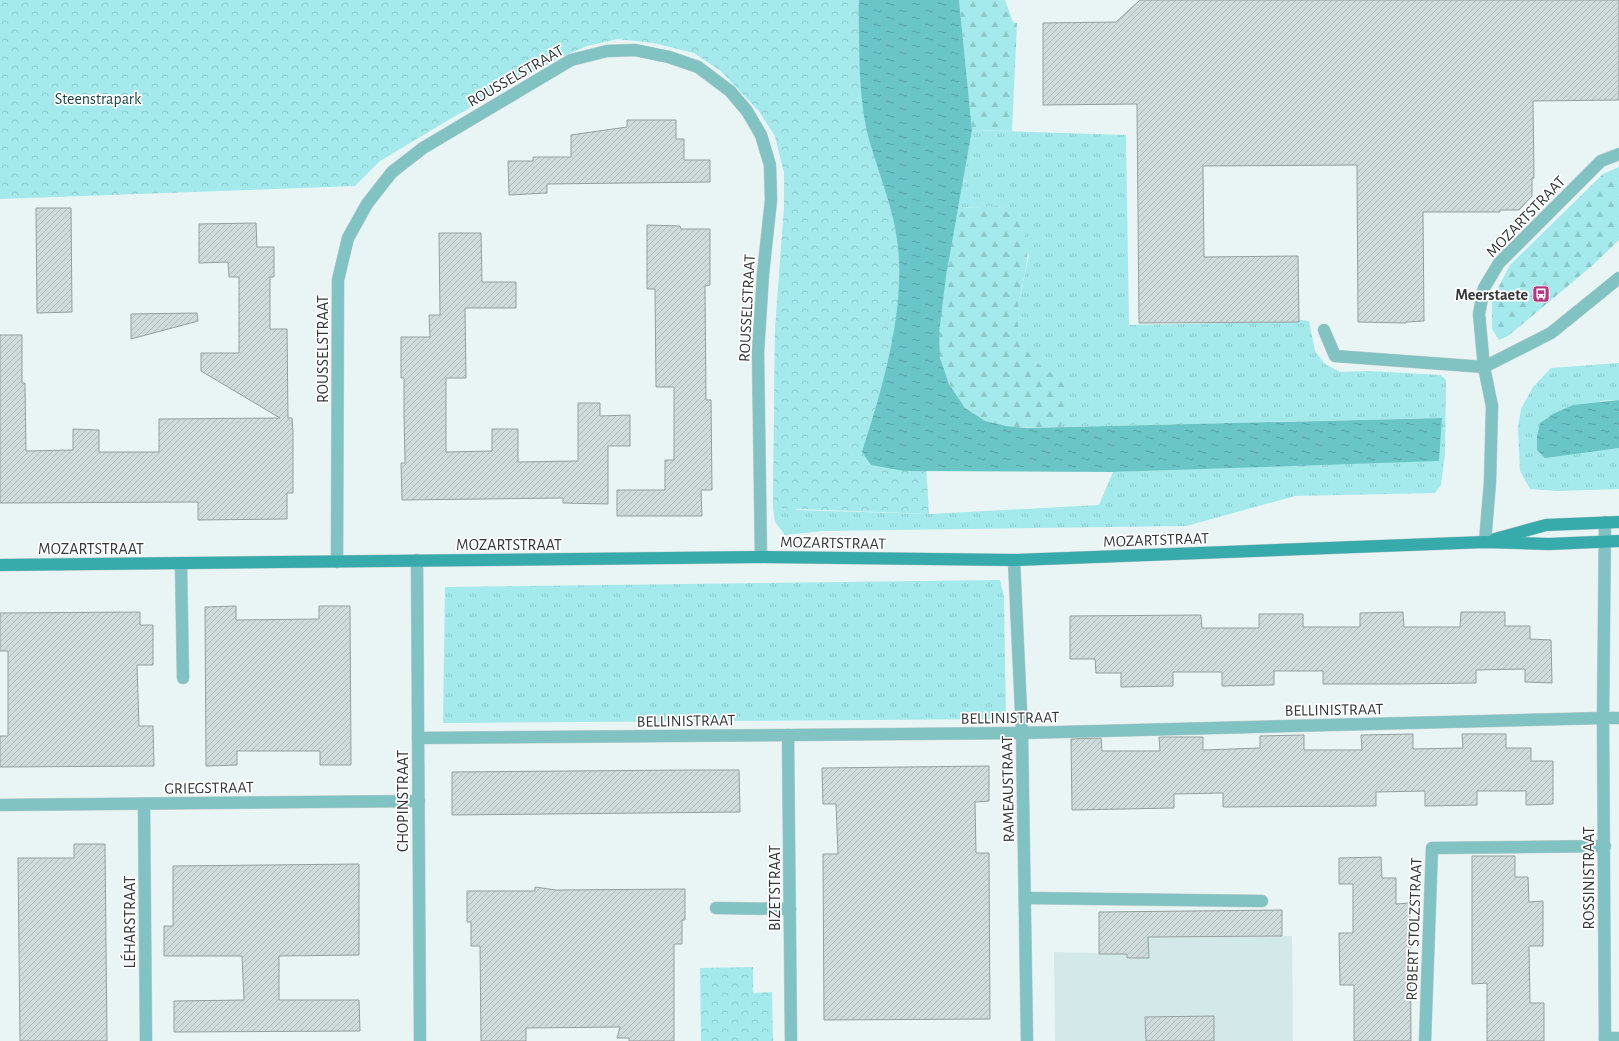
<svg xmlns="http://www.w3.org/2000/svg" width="1619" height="1041" viewBox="0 0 1619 1041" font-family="'Alegreya Sans',sans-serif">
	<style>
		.built { fill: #d3e8e8 }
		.grass { fill: url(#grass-tufts) }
		.forest { fill: url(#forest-firs) }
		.park { fill: url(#park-crowns) }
		.water { fill: url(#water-ripples) }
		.building { fill: url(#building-hatch); stroke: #959f9f }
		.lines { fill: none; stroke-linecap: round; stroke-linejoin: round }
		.service-casing { stroke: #c5cfcf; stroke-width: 13 }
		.minor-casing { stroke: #c5cfcf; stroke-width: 13 }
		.secondary-casing { stroke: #c5cfcf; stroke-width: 13 }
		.service { stroke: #81c2c3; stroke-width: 12 }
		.minor { stroke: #81c2c3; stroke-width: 12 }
		.secondary { stroke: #37aaac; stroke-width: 12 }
		.labels { text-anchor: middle; stroke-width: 3.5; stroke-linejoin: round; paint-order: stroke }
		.street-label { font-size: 16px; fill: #343838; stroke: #fff }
		.park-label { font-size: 16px; fill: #1b4546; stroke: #fff }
		.poi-label { font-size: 16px; font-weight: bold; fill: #343838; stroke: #fff; text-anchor: end }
	</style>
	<defs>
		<pattern id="grass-tufts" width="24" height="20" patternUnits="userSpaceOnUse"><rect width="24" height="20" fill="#a4e9eb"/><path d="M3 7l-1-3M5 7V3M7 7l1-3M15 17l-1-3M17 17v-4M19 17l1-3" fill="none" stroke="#8ec9ca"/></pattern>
		<pattern id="forest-firs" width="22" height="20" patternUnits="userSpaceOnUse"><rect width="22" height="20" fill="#a4e9eb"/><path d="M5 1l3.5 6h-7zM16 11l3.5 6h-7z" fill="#8ec9ca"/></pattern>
		<pattern id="park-crowns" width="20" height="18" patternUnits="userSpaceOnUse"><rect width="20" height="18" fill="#a4e9eb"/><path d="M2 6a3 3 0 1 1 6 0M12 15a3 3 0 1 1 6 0" fill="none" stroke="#8ec9ca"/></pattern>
		<pattern id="water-ripples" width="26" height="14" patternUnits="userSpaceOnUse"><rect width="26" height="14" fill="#6ac5c7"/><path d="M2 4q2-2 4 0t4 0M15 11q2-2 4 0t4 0" fill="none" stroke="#58a1a3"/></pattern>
		<pattern id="building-hatch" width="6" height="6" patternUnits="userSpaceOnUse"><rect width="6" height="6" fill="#cfdada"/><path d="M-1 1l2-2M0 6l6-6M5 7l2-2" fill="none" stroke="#b2bcbc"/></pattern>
	</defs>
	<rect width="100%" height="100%" fill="#e9f5f5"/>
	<polygon class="built" points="1292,936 1293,1041 1055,1041 1054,952 1126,954 1127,959 1139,958 1149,958 1148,937"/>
	<g class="grass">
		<polygon points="694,53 795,105 796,510 929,514 1099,505 1113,472 1439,460 1441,418 1061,427 1066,381 1049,374 1029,355 1018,333 1016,315 1029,255 1006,206 958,208 972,130 1126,135 1129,325 1286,322 1287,318 1309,321 1315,351 1325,364 1340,372 1368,371 1441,375 1446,380 1445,454 1441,485 1435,493 1295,496 1186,526 823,531 785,535 775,522 773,508 775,331 784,209 784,172 775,136 759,111 721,71"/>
		<polygon points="1619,363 1619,400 1600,401 1604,449 1619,448 1619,489 1557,491 1530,489 1520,471 1518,427 1521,409 1533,387 1551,368"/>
		<polygon points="1000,580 1004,597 1006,719 443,723 445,587"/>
	</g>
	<g class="forest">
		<polygon points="959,0 1005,0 1013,22 1017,23 1012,131 972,130"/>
		<polygon points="1619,167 1619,240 1593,265 1508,336 1499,340 1492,329 1492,300 1510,265 1603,174"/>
		<path d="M1006,206C1015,210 1017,214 1021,223C1042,266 1003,303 1024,345C1033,363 1048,373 1067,381L1061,427C1037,427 1009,430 985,422C974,418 965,408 958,398C950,386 942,372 940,356C934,314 950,251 958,208Z"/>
	</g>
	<g class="park">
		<polygon points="0,0 927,0 919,350 929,514 773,508 775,331 784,209 784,172 775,136 759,111 721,71 694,53 653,43 618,39 587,46 557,59 450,119 380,161 355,186 0,199"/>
		<polygon points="753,967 753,993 772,992 773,1041 701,1041 700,968"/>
	</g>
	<g class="water">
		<path d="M859,0H959L972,130L946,276L939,333L940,358L949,384L965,408L985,421L1006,426L1026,428L1442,418L1439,461L1113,472L904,471L871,465L862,452C882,390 905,313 898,247C894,205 875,167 866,127C860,96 859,62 859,30C859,20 858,10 859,0Z"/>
		<polygon points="1619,400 1619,448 1545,458 1537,450 1537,436 1540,423 1555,413 1573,405"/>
	</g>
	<g class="building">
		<polygon points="1140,0 1619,0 1619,100 1533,101 1534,178 1532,178 1532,196 1519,210 1500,210 1500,212 1423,212 1424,321 1406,322 1406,323 1358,322 1357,165 1203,166 1204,257 1298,256 1299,322 1139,323 1137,104 1043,105 1043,23 1116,22"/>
		<polygon points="627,120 676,120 676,139 684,139 684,160 710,160 710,182 547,184 547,193 509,195 508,161 533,161 533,157 571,157 571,135 627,127"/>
		<polygon points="36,208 71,208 72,312 37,313"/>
		<polygon points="256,223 257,247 274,247 274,277 270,277 270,329 287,329 288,418 292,418 293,432 293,493 287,493 287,519 198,520 198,502 0,503 0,335 22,335 22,383 25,383 26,451 73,450 73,429 99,430 99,452 159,452 159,419 280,418 201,371 201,353 239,353 239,277 229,277 228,262 199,263 199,224"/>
		<polygon points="647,225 680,226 681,229 710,229 710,285 705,286 706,400 711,400 712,490 701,490 702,516 617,516 617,490 665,490 665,460 674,460 674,387 656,387 655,289 647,289"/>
		<polygon points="439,233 481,233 482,282 516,282 516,308 465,308 466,378 446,378 446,452 492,451 492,429 518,429 518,462 578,461 578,403 600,403 600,416 630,415 630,446 608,446 608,504 563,503 563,498 402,500 401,463 405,463 404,413 404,378 401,378 401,337 430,337 429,315 440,315"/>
		<polygon points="197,313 198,321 131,339 131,314"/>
		<polygon points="236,606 236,620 319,619 319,606 350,606 351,765 320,765 320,751 237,751 237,765 206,766 205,607"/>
		<polygon points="140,612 140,625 153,625 153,665 137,665 139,726 153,726 154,766 0,767 0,736 8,736 8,651 0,651 0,613"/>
		<polygon points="1403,612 1404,627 1460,627 1461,612 1505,612 1505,626 1530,626 1530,639 1551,640 1552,683 1525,682 1525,669 1476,670 1476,683 1400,684 1323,684 1323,671 1274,671 1274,685 1222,686 1222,672 1173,672 1173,686 1121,687 1121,673 1096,673 1095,659 1070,659 1070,616 1201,615 1202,628 1259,628 1259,614 1303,614 1303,627 1360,627 1360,613"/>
		<polygon points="1413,734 1413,749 1463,748 1462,734 1506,734 1506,748 1531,748 1531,761 1553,761 1553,804 1526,805 1526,791 1477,791 1477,805 1425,806 1425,791 1376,792 1376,806 1223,807 1223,793 1174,794 1174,808 1072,810 1071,739 1101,738 1102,751 1160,751 1159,737 1203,737 1203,750 1260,748 1260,736 1304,735 1304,750 1362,750 1361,735"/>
		<polygon points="989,766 989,801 975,802 976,853 989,853 990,1019 824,1020 823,854 838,854 836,804 823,804 822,768"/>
		<polygon points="689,770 739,770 740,812 452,815 452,772"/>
		<polygon points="74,844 105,844 107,1041 20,1041 18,858 74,858"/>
		<polygon points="1472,856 1515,856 1515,877 1528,877 1529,902 1543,901 1543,946 1529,946 1530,1003 1544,1003 1544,1041 1487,1041 1487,983 1472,984"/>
		<polygon points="1381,857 1382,878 1396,878 1396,904 1410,903 1411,1041 1354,1041 1354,985 1340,985 1339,933 1353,933 1353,884 1339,884 1339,858"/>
		<polygon points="359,864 359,955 279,956 279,1000 359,1000 360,1031 174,1032 174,1001 244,1000 242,956 164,956 164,926 173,926 173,866"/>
		<polygon points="535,887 556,890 685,889 685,920 682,920 682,944 674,944 674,1041 629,1041 629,1038 617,1038 620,1027 526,1028 526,1041 481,1041 480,946 471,946 471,922 467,922 467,891 535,891"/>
		<polygon points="1282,910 1282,936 1148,937 1149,958 1127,958 1127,954 1099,954 1099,912"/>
		<polygon points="1214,1016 1214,1041 1146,1041 1145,1017"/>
	</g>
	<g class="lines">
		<defs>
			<g id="service">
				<polyline points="1324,330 1335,356 1484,367"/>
				<polyline points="1484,367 1551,333 1619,278"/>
				<polyline points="1492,406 1484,367 1479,314 1484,288 1499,263 1601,161 1619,154"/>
				<polyline points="181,564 183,678"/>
				<polyline points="1026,898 1262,901"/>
				<polyline points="716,908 790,909"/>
			</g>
			<g id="minor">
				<polyline points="1485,542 1490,482 1492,406"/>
				<polyline points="417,560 420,1041"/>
				<polyline points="1014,560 1022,733 1027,1041"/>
				<polyline points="337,562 338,280 348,238 367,204 392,172 423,148 571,60 607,51 635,50 669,57 698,67 730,91 747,111 761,135 770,165 771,200 763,274 758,353 761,557"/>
				<polyline points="788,735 791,1041"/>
				<polyline points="418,738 1022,733 1603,718 1605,522"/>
				<polyline points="144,804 146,1041"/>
				<polyline points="0,805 419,801"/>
				<polyline points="1605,1038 1619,1038"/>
				<polyline points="1425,1041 1432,848 1605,846"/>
				<polyline points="1605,1041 1603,718 1619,718"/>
			</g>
			<g id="secondary">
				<polyline points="1495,539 1546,525 1619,522"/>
				<polyline points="0,565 761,557 1014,560 1485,542 1549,544 1619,541"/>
			</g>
		</defs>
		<use href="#service" class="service-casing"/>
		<use href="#minor" class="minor-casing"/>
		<use href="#secondary" class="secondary-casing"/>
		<use href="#service" class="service"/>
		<use href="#minor" class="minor"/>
		<use href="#secondary" class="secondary"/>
	</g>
	<defs>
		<symbol id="bus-square" viewBox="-11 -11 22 22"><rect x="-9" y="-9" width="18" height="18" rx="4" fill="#b53683" stroke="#fff"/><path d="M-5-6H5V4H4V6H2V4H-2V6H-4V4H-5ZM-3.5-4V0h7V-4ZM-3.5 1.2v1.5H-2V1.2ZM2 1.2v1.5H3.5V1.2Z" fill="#fff"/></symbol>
	</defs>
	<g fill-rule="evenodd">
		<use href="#bus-square" x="1531" y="284" width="20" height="20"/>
	</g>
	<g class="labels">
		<g class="street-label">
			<text transform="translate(515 75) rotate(-30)" y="6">ROUSSELSTRAAT</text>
			<text transform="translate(1525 216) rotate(-46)" y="6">MOZARTSTRAAT</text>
			<text transform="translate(746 308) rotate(-87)" y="6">ROUSSELSTRAAT</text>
			<text transform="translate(322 349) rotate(-90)" y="6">ROUSSELSTRAAT</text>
			<text transform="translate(1156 539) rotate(-2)" y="6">MOZARTSTRAAT</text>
			<text transform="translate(833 542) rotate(1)" y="6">MOZARTSTRAAT</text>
			<text x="509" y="550">MOZARTSTRAAT</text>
			<text x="91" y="554">MOZARTSTRAAT</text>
			<text transform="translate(1334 709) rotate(-1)" y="6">BELLINISTRAAT</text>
			<text transform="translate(1010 717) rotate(-1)" y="6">BELLINISTRAAT</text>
			<text transform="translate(686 720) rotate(-1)" y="6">BELLINISTRAAT</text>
			<text transform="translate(209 787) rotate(-1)" y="6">GRIEGSTRAAT</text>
			<text transform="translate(1007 789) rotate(-91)" y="6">RAMEAUSTRAAT</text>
			<text transform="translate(402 801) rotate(-90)" y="6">CHOPINSTRAAT</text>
			<text transform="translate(1588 878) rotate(-90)" y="6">ROSSINISTRAAT</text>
			<text transform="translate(774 888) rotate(-90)" y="6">BIZETSTRAAT</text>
			<text transform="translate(129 922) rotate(-90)" y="6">LÉHARSTRAAT</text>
			<text transform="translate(1413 929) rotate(-88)" y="6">ROBERT STOLZSTRAAT</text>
		</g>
		<g class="park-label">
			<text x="98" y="104">Steenstrapark</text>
		</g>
		<g class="poi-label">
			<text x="1528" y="300">Meerstaete</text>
		</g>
	</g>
</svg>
